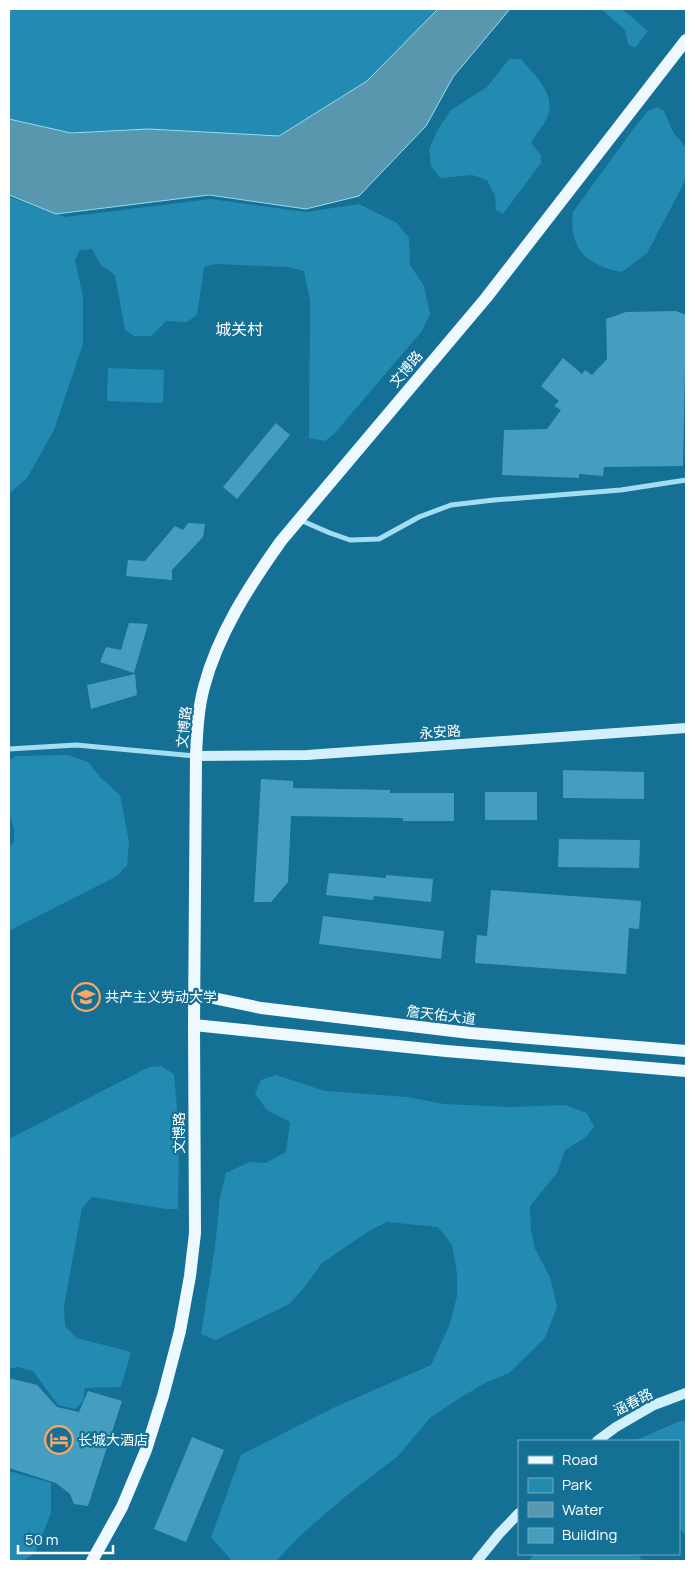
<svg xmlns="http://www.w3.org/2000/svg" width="695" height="1570" viewBox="0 0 695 1570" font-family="Manrope,'Noto Sans SC',sans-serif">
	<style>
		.green { fill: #238bb1 }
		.water { fill: #5897ae; stroke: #95ddf5 }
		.building { fill: #459ebf }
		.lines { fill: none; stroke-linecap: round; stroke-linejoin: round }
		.street { stroke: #a3ddf2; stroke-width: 5 }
		.secondary { stroke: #d2f0fc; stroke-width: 10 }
		.primary { stroke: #eef9ff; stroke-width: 12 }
		.labels { text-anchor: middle; stroke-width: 4.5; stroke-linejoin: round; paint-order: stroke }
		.street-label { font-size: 14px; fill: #fff; stroke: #147094 }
		.poi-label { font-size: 14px; fill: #fff; stroke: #147094; text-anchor: start }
		.quarter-label { font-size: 16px; fill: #fff; stroke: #147094 }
	</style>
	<rect width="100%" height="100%" fill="#147094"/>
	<g class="green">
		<polygon points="9,9 438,9 367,81 279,136 148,129 71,133 9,119"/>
		<polygon points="601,9 622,9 648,31 635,48 628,44 625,30"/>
		<path d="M509,59H521C535,76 559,96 546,120C542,128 535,134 531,143L541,155V163L503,214L496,210L495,196L487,180L472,175L440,178L431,166L429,150L438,129L451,110L487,87Z"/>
		<path d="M657,107L664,111L673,132L686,148V176L684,183L647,253L622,272C588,266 568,249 573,212L637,124L648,111Z"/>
		<polygon points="9,197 65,217 211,199 306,212 359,204 397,223 409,238 410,265 424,286 430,314 422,331 334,434 325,441 309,438 310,301 304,271 288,267 215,264 204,267 197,315 187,322 166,321 151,336 134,336 125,330 115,275 100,264 92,249 80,250 75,260 83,297 83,344 54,430 27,478 9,494"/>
		<polygon points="108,368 164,370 163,403 107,401"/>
		<polygon points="68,755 88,762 100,777 120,795 129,842 127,866 115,877 9,931 9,846 14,842 14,828 9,813 9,760 16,756"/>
		<polygon points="161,1066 174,1074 179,1133 178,1209 166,1209 92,1197 82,1208 64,1306 65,1326 77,1338 131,1352 121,1387 85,1388 83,1401 75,1409 58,1405 33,1371 18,1367 9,1369 9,1139 149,1067"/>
		<polygon points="276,1075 325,1091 407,1097 444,1104 510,1107 565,1105 587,1113 594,1127 586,1137 565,1150 557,1173 530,1206 531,1230 535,1249 550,1277 557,1307 545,1338 509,1373 487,1382 458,1399 430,1418 398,1456 346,1496 302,1534 276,1561 232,1561 211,1537 241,1455 333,1408 431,1365 450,1324 457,1296 457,1273 452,1245 438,1227 387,1222 369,1231 322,1263 304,1288 289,1304 216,1340 201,1334 215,1247 220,1198 226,1173 249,1162 266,1163 286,1152 290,1122 267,1110 255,1094 261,1080"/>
		<polygon points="680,1421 686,1421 686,1535 679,1528 679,1441 634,1441"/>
		<polygon points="9,1471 51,1483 51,1513 35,1553 23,1561 9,1561"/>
		<polygon points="534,1554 638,1554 642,1561 529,1561"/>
	</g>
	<polygon class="water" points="438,9 510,9 453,77 426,126 359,196 306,209 209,195 56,214 9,195 9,119 71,133 148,129 279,136 367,81"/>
	<g class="building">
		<polygon points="676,311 686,315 683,466 604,467 603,476 579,474 579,478 502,475 504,430 547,429 561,410 554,406 559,401 541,386 563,358 582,374 585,370 592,375 607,359 606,319 626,312"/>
		<polygon points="276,423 290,435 237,499 223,487"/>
		<polygon points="188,523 205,524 203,537 172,570 172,580 126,576 128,560 145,561 175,526 183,530"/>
		<polygon points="129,623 148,624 134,673 100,662 106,647 121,650"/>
		<polygon points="135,674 137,695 91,709 87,685"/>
		<polygon points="563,770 644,772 644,799 563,798"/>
		<polygon points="261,779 293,781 293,788 390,790 390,793 454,793 454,821 403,821 403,818 291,816 288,882 271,902 254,902"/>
		<rect x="485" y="792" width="52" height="28"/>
		<polygon points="559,839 640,840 639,868 558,867"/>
		<polygon points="329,873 386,878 386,875 433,879 431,902 374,896 373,900 326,895"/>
		<polygon points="491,890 641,901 639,929 629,928 626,974 475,963 477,935 487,936"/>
		<polygon points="323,916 444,931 441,959 319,944"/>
		<polygon points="9,1378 37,1385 57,1407 79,1412 88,1391 122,1401 88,1506 74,1504 70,1494 56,1483 9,1468"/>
		<polygon points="192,1437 224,1450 186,1542 154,1529"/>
	</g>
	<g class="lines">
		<g class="street">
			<polyline points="300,520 330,533 350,540 379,539 419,517 451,505 494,500 621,490 686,480"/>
			<polyline points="9,749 76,745 195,756"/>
		</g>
		<g class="secondary">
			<polyline points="196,756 307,755 686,728"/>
			<polyline points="597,1441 616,1427 654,1405 686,1393"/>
			<polyline points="477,1561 499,1534 519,1513"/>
		</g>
		<g class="primary">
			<polyline points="194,994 261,1008 470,1033 686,1051"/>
			<polyline points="194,1025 446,1051 686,1071"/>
			<path d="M92,1561L122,1507L146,1450L163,1396L180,1331L190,1276L195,1233L194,1025L196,756C197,733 198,709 204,687C218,634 249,586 281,541L486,298L686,40"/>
		</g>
	</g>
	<defs>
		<symbol id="university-ring" viewBox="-11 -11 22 22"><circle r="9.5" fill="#147094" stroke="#ffa664" stroke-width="1.5"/><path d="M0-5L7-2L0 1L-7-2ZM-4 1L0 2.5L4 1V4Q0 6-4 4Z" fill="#ffa664"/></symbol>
		<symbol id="hotel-ring" viewBox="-11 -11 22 22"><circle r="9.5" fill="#147094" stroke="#ffa664" stroke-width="1.5"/><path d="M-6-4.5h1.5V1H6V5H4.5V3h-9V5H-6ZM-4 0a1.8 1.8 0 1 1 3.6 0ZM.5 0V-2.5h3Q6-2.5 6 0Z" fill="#ffa664"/></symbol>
	</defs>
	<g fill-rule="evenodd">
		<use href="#university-ring" x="70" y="981" width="32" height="32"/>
		<use href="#hotel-ring" x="43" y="1424" width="32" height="32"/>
	</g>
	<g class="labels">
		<g class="street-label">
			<text transform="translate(406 369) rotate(-50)" y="5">文博路</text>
			<text transform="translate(184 727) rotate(-84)" y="5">文博路</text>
			<text transform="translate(440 732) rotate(-4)" y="5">永安路</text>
			<text transform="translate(441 1015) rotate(7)" y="5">詹天佑大道</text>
			<text transform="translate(179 1133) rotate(-90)" y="5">文博路</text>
			<text transform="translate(633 1402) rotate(-28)" y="5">涵春路</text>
		</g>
		<g class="poi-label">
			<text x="105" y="1002">共产主义劳动大学</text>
			<text x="78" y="1445">长城大酒店</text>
		</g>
		<g class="quarter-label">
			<text x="239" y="335">城关村</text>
		</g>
	</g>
	<rect width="695" height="1570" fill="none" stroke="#ffffff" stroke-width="20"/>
	<rect x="518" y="1440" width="162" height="115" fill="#147094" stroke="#72a9bf"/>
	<rect x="528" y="1456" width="25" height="8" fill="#eef9ff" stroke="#72a9bf"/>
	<text x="562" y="1465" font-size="15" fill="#ffffff">Road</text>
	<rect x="528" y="1478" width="25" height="15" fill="#238bb1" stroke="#72a9bf"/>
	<text x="562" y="1490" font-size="15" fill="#ffffff">Park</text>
	<rect x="528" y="1502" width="25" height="15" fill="#5897ae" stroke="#72a9bf"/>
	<text x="562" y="1515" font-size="15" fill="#ffffff">Water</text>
	<rect x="528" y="1528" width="25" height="15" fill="#459ebf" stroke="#72a9bf"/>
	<text x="562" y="1540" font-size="15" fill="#ffffff">Building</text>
	<path d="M18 1545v8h95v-8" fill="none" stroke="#ffffff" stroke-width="2.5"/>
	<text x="25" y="1545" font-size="15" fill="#ffffff" stroke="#147094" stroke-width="4" paint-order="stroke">50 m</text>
</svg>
